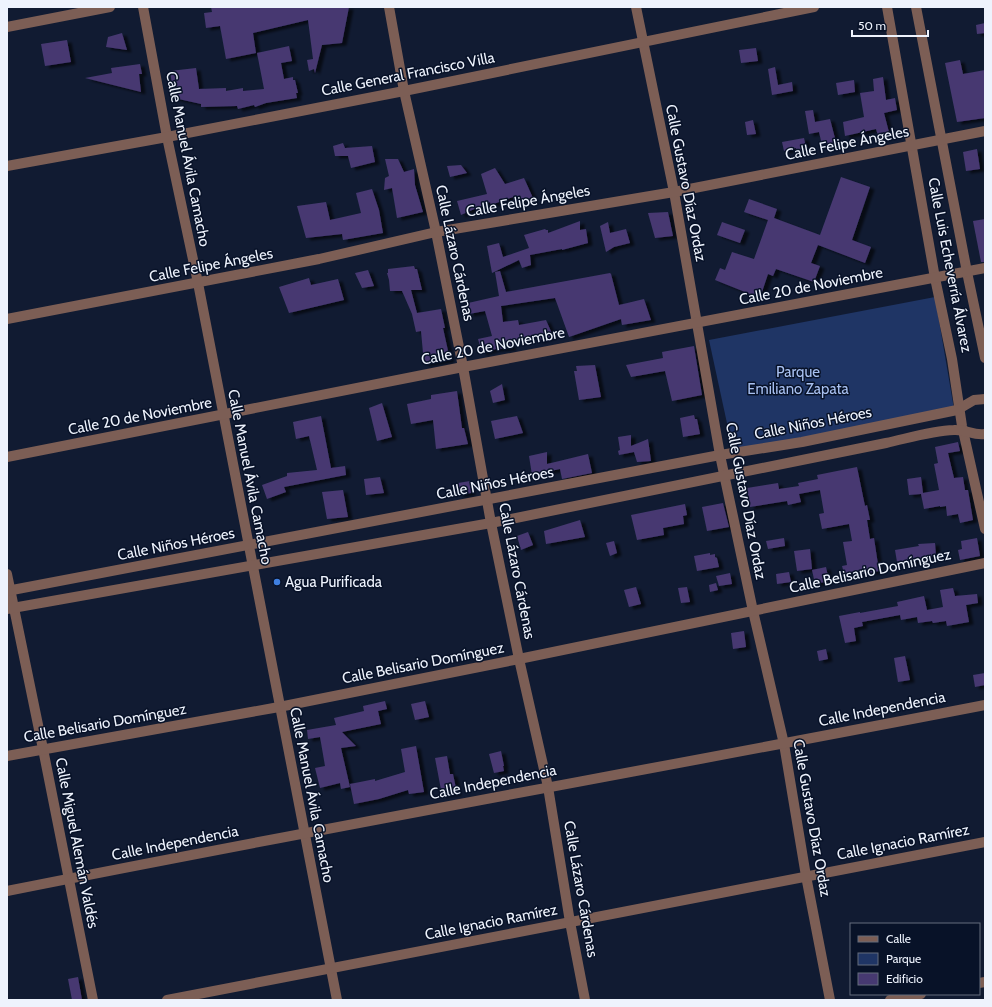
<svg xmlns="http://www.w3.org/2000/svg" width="992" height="1007" viewBox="0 0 992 1007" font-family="Cabin,sans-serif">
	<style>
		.green { fill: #1f3565 }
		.building { fill: #463971; filter: url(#shadow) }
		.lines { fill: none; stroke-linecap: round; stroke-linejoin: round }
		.minor { stroke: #7c5e55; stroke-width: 10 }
		.shop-dot { fill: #3f7fe0; stroke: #081228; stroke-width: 1.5 }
		.labels { text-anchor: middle; stroke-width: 3; stroke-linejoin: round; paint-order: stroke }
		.street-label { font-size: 15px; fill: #eef3fd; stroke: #081228 }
		.park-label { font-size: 15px; fill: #a8c0f0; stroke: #081228 }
		.poi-label { font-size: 15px; fill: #eef3fd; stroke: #081228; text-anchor: start }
	</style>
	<defs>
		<filter id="shadow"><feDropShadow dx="4.5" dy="2.5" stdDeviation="1" flood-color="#0009"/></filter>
	</defs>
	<rect width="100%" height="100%" fill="#111b32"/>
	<polygon class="green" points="935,297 954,409 733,451 709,340"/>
	<g class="building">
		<polygon points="211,7 349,7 342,43 322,45 315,73 314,69 309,71 307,60 313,59 308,20 253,33 256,53 226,59 220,26 206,28 204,13 212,12"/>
		<polygon points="985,23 985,33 977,34 976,25"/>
		<polygon points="122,33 127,50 106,47 108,37"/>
		<polygon points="67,40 71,62 45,66 41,44"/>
		<polygon points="289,46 292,61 281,63 284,79 293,77 293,80 295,80 298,93 296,93 297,98 266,103 255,107 254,105 238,109 237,106 201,107 201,104 174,98 170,71 196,68 199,89 226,88 226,91 243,88 243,91 264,89 257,53"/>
		<polygon points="756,48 758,61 741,63 739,50"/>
		<polygon points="960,60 963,74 985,70 985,118 957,122 945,63"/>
		<polygon points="140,64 142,74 139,74 141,92 85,78 112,73 111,68"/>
		<polygon points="775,67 778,85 792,82 793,91 772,95 768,69"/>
		<polygon points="883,77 886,100 895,98 897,110 884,113 890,136 879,139 876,129 845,136 843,122 864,117 860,93 874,91 873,79"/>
		<polygon points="854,80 855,92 838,95 836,83"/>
		<polygon points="813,110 815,122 830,119 836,142 822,145 819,132 809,134 805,111"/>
		<polygon points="753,120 756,134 747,135 745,122"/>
		<polygon points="804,138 807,151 797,153 796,148 784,151 782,142"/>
		<polygon points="343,143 345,148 372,146 375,162 351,168 348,156 335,156 333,146"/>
		<polygon points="977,149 980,169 966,171 963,152"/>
		<polygon points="385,159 398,159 404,172 414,169 415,185 423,212 397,218 392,188 384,190 385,178 389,176"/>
		<polygon points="461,165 467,173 450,177 447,166"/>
		<polygon points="495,168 505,184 524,178 533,198 514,201 513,197 491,205 490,202 461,215 457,201 487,194 481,174"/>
		<polygon points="841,177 870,187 852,240 871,247 865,263 818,245 811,263 820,266 814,282 776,269 773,276 768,274 760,298 715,280 720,268 725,270 732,252 754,259 768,220 744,212 749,199 777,209 774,218 820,235"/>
		<polygon points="372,189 379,210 383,233 343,240 342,234 306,238 297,206 326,202 330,220 361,213 356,193"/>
		<polygon points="668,212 673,236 655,238 648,213"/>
		<polygon points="985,219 985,262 981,262 973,221"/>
		<polygon points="580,221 580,230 586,229 588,243 562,250 562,249 530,255 531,265 522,268 519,260 492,273 487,246 499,243 503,257 529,248 524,235 545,229 546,230 548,230 548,233"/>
		<polygon points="608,222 610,233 626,229 630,243 614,247 606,252 600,226"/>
		<polygon points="722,222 745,230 740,243 717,235"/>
		<polygon points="414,266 415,269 417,269 422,290 411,290 417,313 441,309 445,328 443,328 450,360 424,364 421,331 416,332 412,314 402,291 390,291 389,280 387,273 388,273 388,269"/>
		<polygon points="368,270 374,286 362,288 355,273"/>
		<polygon points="500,271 506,292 610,273 611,274 619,305 644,299 651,320 622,325 621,319 569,337 555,298 501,306 503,322 518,320 519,325 546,320 553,336 538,341 536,335 509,341 512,348 496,349 482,353 478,339 492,336 485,311 469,314 468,303 499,296 495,272"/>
		<polygon points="309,278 311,285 338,279 344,300 289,313 279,287"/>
		<polygon points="694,346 702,395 672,401 665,371 631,377 626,365 663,358 662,352"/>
		<polygon points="595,365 601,397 579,400 574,371 577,371 576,366"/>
		<polygon points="502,384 505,400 493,403 490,391"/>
		<polygon points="457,391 462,428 464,428 468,444 436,449 433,420 411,424 407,404 431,399 431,395"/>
		<polygon points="382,403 392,437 377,441 369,408"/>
		<polygon points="694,415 695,419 697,419 700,434 683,437 680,418"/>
		<polygon points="321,416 331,468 345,466 346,475 284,487 286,492 267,499 262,485 287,476 287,473 317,470 309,436 296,439 293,422"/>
		<polygon points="517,416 523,433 495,439 491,421"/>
		<polygon points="631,435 631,446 648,439 651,461 637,462 634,452 619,455 618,451 620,450 618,437"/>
		<polygon points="958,442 960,451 948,453 954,478 963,477 965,490 968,490 973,520 960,523 958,514 947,516 946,506 940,507 940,506 924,509 921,494 909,495 907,479 921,477 923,493 939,490 934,464 938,463 935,447"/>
		<polygon points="547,452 547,464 588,454 592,473 562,479 560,469 532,475 529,456"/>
		<polygon points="857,467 865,506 867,505 870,520 867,520 870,539 874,538 879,571 845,577 842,566 847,565 843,542 852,541 849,524 822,529 819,514 824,513 820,490 799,494 801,502 788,505 787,501 750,507 747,488 778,483 779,489 799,486 798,483 818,479 817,475"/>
		<polygon points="380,477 384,493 366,495 364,479"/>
		<polygon points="470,481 471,493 459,495 458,483"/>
		<polygon points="343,490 348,517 327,519 322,492"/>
		<polygon points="723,503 729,527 707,531 702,507"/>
		<polygon points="685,504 687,515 683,516 684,524 663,528 664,535 637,540 631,515"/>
		<polygon points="580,520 585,537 546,544 544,531"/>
		<polygon points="528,532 533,545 521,550 517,536"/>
		<polygon points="784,538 785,546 768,549 766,541"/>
		<polygon points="977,538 980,556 960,560 958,550 962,549 961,541"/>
		<polygon points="614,541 617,553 610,556 606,543"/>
		<polygon points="935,543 936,556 931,556 932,558 916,559 916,561 905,563 905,561 897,562 895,550 919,546 918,544"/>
		<polygon points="810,549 812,569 797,571 794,551"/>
		<polygon points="710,553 710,555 715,554 715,557 717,558 719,567 697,571 694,556"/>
		<polygon points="826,567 829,581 815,584 812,570"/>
		<polygon points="789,572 791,582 777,584 776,574"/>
		<polygon points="730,573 732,584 719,586 716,576"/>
		<polygon points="716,583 718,590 710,592 709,585"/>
		<polygon points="636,587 641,604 629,607 624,590"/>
		<polygon points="687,587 690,602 681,603 678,588"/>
		<polygon points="953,588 955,596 977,594 978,603 966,605 969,622 947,626 946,621 933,623 932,621 918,623 917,617 901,620 900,615 862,622 863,626 854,628 856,641 845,643 839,616 860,612 860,613 898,606 897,602 924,596 927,610 943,607 940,590"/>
		<polygon points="744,631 746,647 733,649 731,633"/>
		<polygon points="826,649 828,659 819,661 817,651"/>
		<polygon points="905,656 910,680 898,682 894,658"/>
		<polygon points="985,673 985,685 975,687 973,675"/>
		<polygon points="385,701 387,709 378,711 381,724 342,732 356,746 341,748 350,787 341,789 340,783 320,788 315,768 325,766 320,737 308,739 307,730 336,725 334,718 364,711 363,706"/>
		<polygon points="425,701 429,717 415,720 411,704"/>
		<polygon points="416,746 424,792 409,794 408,790 379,799 354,804 350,784 375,779 375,781 405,772 401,749"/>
		<polygon points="501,751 504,766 503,766 504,771 494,773 489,754"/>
		<polygon points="447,756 450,774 453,774 457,793 442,795 435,758"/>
		<polygon points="78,977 82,1000 72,1000 68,979"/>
	</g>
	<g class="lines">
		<g class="minor">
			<polyline points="143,7 167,137 198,283 337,1000"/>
			<polyline points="389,7 404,91 436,232 463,367 491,523 519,659 548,787 570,922 585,1000"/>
			<polyline points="636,7 674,192 720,455 753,611 784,744 806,876 830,1000"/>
			<polyline points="887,7 935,278 952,359 962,426 985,529"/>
			<polyline points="916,7 967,272 985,358"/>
			<polyline points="7,27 110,7"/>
			<polyline points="7,166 167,137 404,91 814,7"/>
			<polyline points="7,319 319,259 436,232 674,192 985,131"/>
			<polyline points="7,457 463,367 985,268"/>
			<polyline points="7,574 43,749 93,1000"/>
			<polyline points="7,591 720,455 802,442 957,410 974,400 985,399"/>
			<path d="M7,609L491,523L886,443C909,438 931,431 954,430C965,429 974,436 985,434"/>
			<polyline points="7,756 279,707 519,659 985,563"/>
			<path d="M7,891C332,826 659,768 985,705"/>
			<polyline points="979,983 985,982"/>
			<polyline points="167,1000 985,842"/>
			<polyline points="890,1000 921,994"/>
		</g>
	</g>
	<circle class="shop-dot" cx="277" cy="582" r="4"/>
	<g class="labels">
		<g class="street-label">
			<text transform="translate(408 74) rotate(-11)" y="5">Calle General Francisco Villa</text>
			<text transform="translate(847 143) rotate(-11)" y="5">Calle Felipe Ángeles</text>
			<text transform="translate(188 159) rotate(79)" y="5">Calle Manuel Ávila Camacho</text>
			<text transform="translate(686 183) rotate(79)" y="5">Calle Gustavo Díaz Ordaz</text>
			<text transform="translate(528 201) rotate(-10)" y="5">Calle Felipe Ángeles</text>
			<text transform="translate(455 253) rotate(78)" y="5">Calle Lázaro Cárdenas</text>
			<text transform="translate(211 265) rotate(-11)" y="5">Calle Felipe Ángeles</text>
			<text transform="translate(950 265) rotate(79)" y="5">Calle Luis Echeverría Álvarez</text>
			<text transform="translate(811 286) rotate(-11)" y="5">Calle 20 de Noviembre</text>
			<text transform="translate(493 346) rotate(-11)" y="5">Calle 20 de Noviembre</text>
			<text transform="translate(140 416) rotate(-11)" y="5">Calle 20 de Noviembre</text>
			<text transform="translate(813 423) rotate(-11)" y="5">Calle Niños Héroes</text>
			<text transform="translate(250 477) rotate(79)" y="5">Calle Manuel Ávila Camacho</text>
			<text transform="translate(495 483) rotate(-11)" y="5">Calle Niños Héroes</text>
			<text transform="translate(746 501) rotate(79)" y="5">Calle Gustavo Díaz Ordaz</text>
			<text transform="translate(176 544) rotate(-11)" y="5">Calle Niños Héroes</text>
			<text transform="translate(517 571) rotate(79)" y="5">Calle Lázaro Cárdenas</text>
			<text transform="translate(870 571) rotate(-12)" y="5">Calle Belisario Domínguez</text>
			<text transform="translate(423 663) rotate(-11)" y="5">Calle Belisario Domínguez</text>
			<text transform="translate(882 709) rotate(-11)" y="5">Calle Independencia</text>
			<text transform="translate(105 723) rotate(-10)" y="5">Calle Belisario Domínguez</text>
			<text transform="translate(493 782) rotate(-11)" y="5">Calle Independencia</text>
			<text transform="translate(312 795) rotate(79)" y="5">Calle Manuel Ávila Camacho</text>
			<text transform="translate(812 818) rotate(80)" y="5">Calle Gustavo Díaz Ordaz</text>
			<text transform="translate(903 842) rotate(-11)" y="5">Calle Ignacio Ramírez</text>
			<text transform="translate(77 843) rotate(79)" y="5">Calle Miguel Alemán Valdés</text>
			<text transform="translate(175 843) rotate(-11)" y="5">Calle Independencia</text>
			<text transform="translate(581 889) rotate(80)" y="5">Calle Lázaro Cárdenas</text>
			<text transform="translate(491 922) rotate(-11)" y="5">Calle Ignacio Ramírez</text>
		</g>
		<g class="park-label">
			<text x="798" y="377">Parque<tspan x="798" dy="17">Emiliano Zapata</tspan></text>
		</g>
		<g class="poi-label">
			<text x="285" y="587">Agua Purificada</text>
		</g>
	</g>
	<rect width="992" height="1007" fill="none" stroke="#eef3fd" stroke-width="16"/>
	<rect x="850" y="923" width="130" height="72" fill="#081228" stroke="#646c7d"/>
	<rect x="858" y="936" width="20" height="6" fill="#7c5e55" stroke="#646c7d"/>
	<text x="886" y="943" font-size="12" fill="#eef3fd">Calle</text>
	<rect x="858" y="953" width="20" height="12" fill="#1f3565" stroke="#646c7d"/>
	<text x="886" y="963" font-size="12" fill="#eef3fd">Parque</text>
	<rect x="858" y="973" width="20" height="12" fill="#463971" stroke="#646c7d"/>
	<text x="886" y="983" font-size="12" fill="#eef3fd">Edificio</text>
	<path d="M852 30v6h76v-6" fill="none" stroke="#eef3fd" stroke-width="2"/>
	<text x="858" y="30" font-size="12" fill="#eef3fd" stroke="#081228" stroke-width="3" paint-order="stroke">50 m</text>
</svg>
